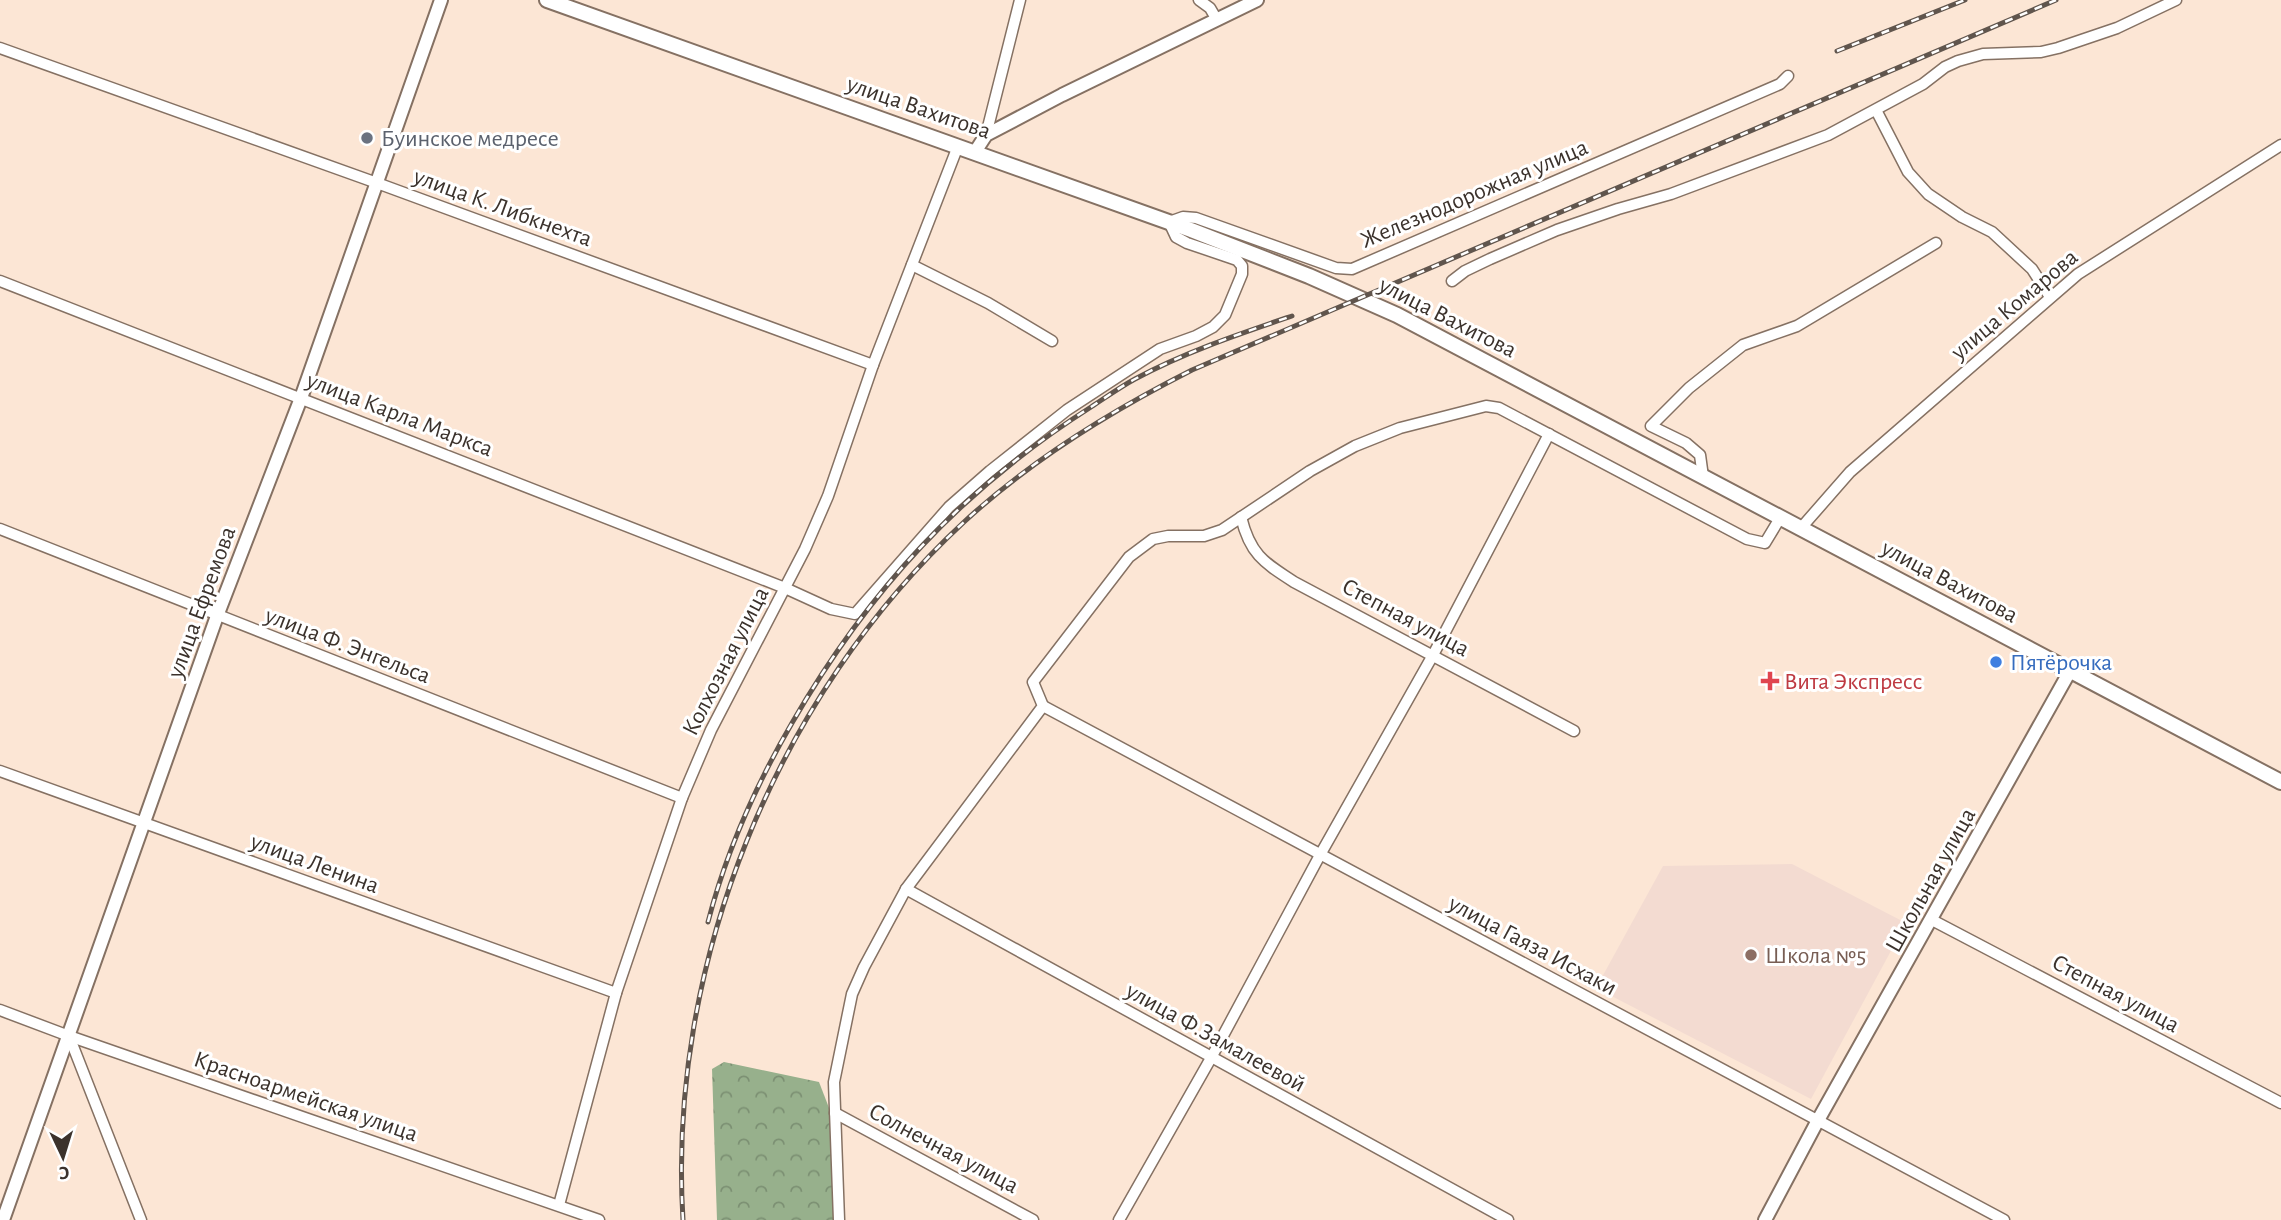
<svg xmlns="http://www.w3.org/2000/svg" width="2281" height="1220" viewBox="0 0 2281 1220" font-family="'Alegreya Sans',sans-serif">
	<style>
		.education { fill: #f3dbd1 }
		.forest { fill: url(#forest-crowns) }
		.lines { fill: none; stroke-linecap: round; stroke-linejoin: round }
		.minor-casing { stroke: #857163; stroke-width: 13 }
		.tertiary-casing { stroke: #857163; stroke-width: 16 }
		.secondary-casing { stroke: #857163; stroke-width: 18 }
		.minor { stroke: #fff; stroke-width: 10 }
		.tertiary { stroke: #fff; stroke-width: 12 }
		.secondary { stroke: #fff; stroke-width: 14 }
		.rail-casing { stroke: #60554d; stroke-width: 5 }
		.rail { stroke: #fff; stroke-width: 2.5; stroke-dasharray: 8; stroke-linecap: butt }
		.worship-dot { fill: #6b7280; stroke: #fff; stroke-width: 2.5 }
		.shop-dot { fill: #3f7fe0; stroke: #fff; stroke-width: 2.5 }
		.health-dot { fill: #e0444e; stroke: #fff; stroke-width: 2.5 }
		.education-dot { fill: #8d6e63; stroke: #fff; stroke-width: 2.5 }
		.labels { text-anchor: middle; stroke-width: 6; stroke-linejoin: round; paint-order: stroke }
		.street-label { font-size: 24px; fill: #3b322c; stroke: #fff }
		.worship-label { font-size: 24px; fill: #5b616d; stroke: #fff; text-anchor: start }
		.shop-label { font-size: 24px; fill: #366cbe; stroke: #fff; text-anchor: start }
		.health-label { font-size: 24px; fill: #be3a42; stroke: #fff; text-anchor: start }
		.education-label { font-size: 24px; fill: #785e54; stroke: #fff; text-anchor: start }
	</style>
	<defs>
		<pattern id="forest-crowns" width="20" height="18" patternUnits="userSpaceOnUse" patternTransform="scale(1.75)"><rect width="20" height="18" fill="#97b08c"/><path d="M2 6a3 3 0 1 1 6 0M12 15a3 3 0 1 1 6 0" fill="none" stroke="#7c9073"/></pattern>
	</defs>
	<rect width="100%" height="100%" fill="#fce6d5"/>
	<polygon class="education" points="1792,864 1906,923 1811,1099 1596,988 1663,866"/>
	<polygon class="forest" points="724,1062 819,1082 831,1113 834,1220 717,1220 712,1069"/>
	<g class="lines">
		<defs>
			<g id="minor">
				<polyline points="1199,0 1210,8 1217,20"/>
				<polyline points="0,48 377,183 873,365"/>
				<polyline points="1876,110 1908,172 1928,194 1962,217 1992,232 2032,269 2050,297"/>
				<polyline points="986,135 1020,0"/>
				<polyline points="912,265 988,303 1052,341"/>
				<polyline points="0,281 785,588 831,609 855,614 949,507 990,471 1067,410 1160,349 1196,336 1213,327 1225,315 1242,274 1242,266 1237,260 1187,243 1176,237 1169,222 1183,217 1196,218 1336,268 1352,269 1780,84 1788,76"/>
				<polyline points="1452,281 1465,271 1490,259 1557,230 1618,209 1671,194 1828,135 1923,84 1945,67 1958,61 1983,54 2041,52 2058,48 2117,28 2176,0"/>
				<polyline points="1703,477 1700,455 1686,443 1651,426 1689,388 1743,345 1797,326 1936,243"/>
				<path d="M1241,517C1250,554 1263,562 1294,582L1574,731"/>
				<polyline points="1801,528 1850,472 2078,274 2281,145"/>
				<polyline points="0,529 682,798"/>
				<polyline points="1043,706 2004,1220"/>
				<polyline points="0,771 616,993"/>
				<polyline points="906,889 1508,1220"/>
				<polyline points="1932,920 2281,1103"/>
				<polyline points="0,1010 69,1036 599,1220"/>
				<polyline points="69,1036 141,1220"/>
				<polyline points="835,1113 1033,1220"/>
				<polyline points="559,1205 616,993 682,798 711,730 805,549 828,496 873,365 958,146"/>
				<polyline points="839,1220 834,1082 852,994 864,967 906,889 1043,706 1033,682 1129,557 1153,539 1168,536 1204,536 1222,530 1310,471 1355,446 1400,428 1486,406 1499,408 1747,539 1765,543 1780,518"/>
				<polyline points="1119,1220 1211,1058 1320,855 1433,655 1549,434"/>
			</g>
			<g id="tertiary">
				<polyline points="975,152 986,135 1062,95 1257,0"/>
				<polyline points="3,1220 217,616 301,398 441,0"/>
				<polyline points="1765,1220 1817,1122 2070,671"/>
			</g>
			<polyline id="secondary" points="547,0 1191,230 1309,276 1397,315 2281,782"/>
		</defs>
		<use href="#minor" class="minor-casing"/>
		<use href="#tertiary" class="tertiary-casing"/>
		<use href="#secondary" class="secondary-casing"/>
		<use href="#minor" class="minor"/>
		<use href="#tertiary" class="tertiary"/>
		<use href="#secondary" class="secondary"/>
		<defs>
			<g id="rail">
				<polyline points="1837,51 1965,0"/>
				<path d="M708,922C726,852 756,785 792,723C868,591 962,489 1091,407C1105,398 1120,387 1135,379C1185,352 1239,334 1292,316"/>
				<path d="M683,1220C667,964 776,696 964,522C1032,459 1111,411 1192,370L2056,0"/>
			</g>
		</defs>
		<use href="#rail" class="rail-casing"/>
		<use href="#rail" class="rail"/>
	</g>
	<circle class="worship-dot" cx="367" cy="138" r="7"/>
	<circle class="shop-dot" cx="1996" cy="662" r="7"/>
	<path class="health-dot" d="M1766.5 670.5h7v7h7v7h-7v7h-7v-7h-7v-7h7z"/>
	<circle class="education-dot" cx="1751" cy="955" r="7"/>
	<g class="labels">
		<g class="street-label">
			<text transform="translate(919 107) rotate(19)" y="8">улица Вахитова</text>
			<text transform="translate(1474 193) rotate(-23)" y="8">Железнодорожная улица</text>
			<text transform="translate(503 207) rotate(20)" y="8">улица К. Либкнехта</text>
			<text transform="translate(2014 304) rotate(-40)" y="8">улица Комарова</text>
			<text transform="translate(1448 317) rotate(27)" y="8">улица Вахитова</text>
			<text transform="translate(400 414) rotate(21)" y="8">улица Карла Маркса</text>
			<text transform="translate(1950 581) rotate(28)" y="8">улица Вахитова</text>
			<text transform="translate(201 602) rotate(-70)" y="8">улица Ефремова</text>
			<text transform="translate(1406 617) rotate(28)" y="8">Степная улица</text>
			<text transform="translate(348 645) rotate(21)" y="8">улица Ф. Энгельса</text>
			<text transform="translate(725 661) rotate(-63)" y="8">Колхозная улица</text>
			<text transform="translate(315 863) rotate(20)" y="8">улица Ленина</text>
			<text transform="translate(1930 880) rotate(-61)" y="8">Школьная улица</text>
			<text transform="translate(1533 945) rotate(28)" y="8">улица Гаяза Исхаки</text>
			<text transform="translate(2116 993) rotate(28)" y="8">Степная улица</text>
			<text transform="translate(1216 1037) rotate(29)" y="8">улица Ф.Замалеевой</text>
			<text transform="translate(306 1096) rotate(19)" y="8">Красноармейская улица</text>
			<text transform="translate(944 1148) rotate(28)" y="8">Солнечная улица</text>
		</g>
		<g class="worship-label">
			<text x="381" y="146">Буинское медресе</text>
		</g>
		<g class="shop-label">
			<text x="2010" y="670">Пятёрочка</text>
		</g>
		<g class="health-label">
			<text x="1784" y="689">Вита Экспресс</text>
		</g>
		<g class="education-label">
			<text x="1765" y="963">Школа №5</text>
		</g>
	</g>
	<g transform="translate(63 1157) rotate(176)" stroke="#ffffff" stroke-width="5" paint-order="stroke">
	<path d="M0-5L12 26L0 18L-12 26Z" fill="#3b322c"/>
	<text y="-10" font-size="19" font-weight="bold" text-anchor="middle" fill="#3b322c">С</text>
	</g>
</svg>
